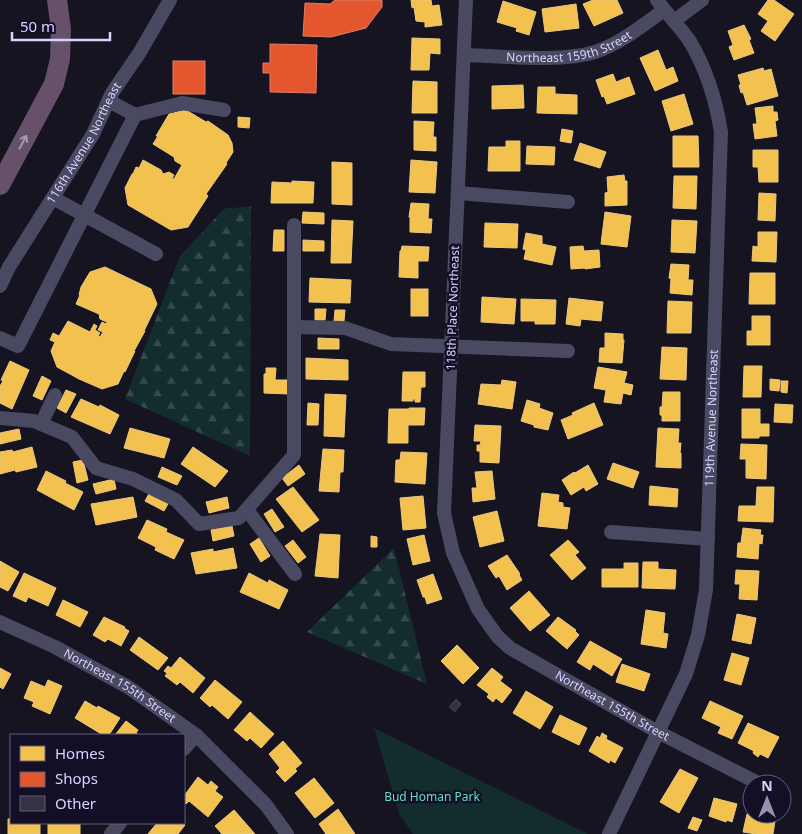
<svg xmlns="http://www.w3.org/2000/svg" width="802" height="834" viewBox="0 0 802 834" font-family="'Noto Sans',sans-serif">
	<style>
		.green { fill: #132c2d }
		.forest { fill: url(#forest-firs) }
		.homes { fill: #f2c14e; stroke: #eac783 }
		.shops { fill: #e4572e; stroke: #e17c6d }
		.building { fill: #343243; stroke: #433f54 }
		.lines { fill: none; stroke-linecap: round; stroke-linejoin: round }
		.minor { stroke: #4a4962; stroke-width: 14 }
		.highway { stroke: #67516a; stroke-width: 20 }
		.oneway { stroke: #a699bc }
		.labels { text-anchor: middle; stroke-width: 5; stroke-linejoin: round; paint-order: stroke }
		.street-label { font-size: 12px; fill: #d9d4ff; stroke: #130f26 }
		.park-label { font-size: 12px; fill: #5fe0c0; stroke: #130f26 }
	</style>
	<defs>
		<pattern id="forest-firs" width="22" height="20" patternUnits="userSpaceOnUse" patternTransform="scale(1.25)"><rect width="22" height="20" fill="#132c2d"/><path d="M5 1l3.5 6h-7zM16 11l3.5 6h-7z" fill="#354a4c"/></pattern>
	</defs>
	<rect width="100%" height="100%" fill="#161421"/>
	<polygon class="green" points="374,728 588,834 413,834 399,814"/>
	<g class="forest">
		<polygon points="251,206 250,456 125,399 180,256 224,209"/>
		<polygon points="394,548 427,684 307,632"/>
	</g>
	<g class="homes">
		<polygon points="411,0 431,0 432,6 439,5 442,25 425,27 425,22 416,21 414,7 412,8"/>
		<polygon points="593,0 617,0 623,13 594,26 583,4"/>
		<polygon points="768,0 774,0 794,14 775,41 761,31 768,21 758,14"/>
		<polygon points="503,1 536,12 529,35 516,31 517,28 497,22"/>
		<polygon points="576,4 579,28 545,32 542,9"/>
		<polygon points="744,25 751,39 749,40 754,53 734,60 729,47 733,45 728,31"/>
		<polygon points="412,38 440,39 440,54 430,53 429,70 411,70"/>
		<polygon points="658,50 666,70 673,67 678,81 655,91 640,58"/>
		<polygon points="763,68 764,71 771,69 778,96 747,105 743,92 741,93 739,85 741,85 738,75"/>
		<polygon points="613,74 616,82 629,77 635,94 607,104 604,96 602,97 596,80"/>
		<polygon points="413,81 437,82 437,113 412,113"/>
		<polygon points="523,85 524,108 492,109 492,86"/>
		<polygon points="538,87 555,87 555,94 577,95 577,114 537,113"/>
		<polygon points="684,94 693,124 671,131 662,101"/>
		<polygon points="773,106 773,112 777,112 778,120 775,121 777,136 755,139 753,124 757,124 755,108"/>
		<polygon points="186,110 206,122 208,121 228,135 232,143 233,152 226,163 227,164 206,194 208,196 188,227 171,230 128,205 125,188 132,174 133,174 136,167 139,168 143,160 161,170 163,174 169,172 174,175 172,179 174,179 182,165 175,161 174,157 153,144 158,136 156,136 169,114"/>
		<polygon points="238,117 250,118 249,128 238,127"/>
		<polygon points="414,121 434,122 433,137 436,137 436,151 414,150"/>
		<polygon points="562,129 573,131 571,143 560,141"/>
		<polygon points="673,136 698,136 699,167 673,167"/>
		<polygon points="506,141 520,141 520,171 488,171 489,147 506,147"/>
		<polygon points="580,143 606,152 600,168 574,160"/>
		<polygon points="527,146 555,147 554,165 526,164"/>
		<polygon points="753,150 778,150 778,182 759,182 758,167 753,167"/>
		<polygon points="411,160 437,162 435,193 409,192"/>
		<polygon points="332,162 352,163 352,205 332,204"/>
		<polygon points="624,175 625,181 627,181 627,205 605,206 605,193 608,192 607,177"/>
		<polygon points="674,176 697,176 696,209 673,208"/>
		<polygon points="292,181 314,182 313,203 271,203 272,182 292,183"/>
		<polygon points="759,193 776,194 775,221 758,220"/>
		<polygon points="411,203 429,204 428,219 432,219 431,233 410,232 410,217 409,217"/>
		<polygon points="303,212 324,213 324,224 302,223"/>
		<polygon points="605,212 631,216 627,247 601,244"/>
		<polygon points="332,220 353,221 351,263 331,263"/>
		<polygon points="672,220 697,221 695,253 671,252"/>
		<polygon points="485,223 518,224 517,248 484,247"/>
		<polygon points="274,230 284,230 284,251 273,251"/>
		<polygon points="758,232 777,232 776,262 752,261 753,246 758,247"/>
		<polygon points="526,233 542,236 542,244 556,247 552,265 524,259 526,250 523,249"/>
		<polygon points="303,240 324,241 324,251 303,251"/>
		<polygon points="402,246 429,247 428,261 418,261 418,278 399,277 400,251 401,251"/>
		<polygon points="583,246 584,251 599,250 600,267 585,269 585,268 571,269 570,247"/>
		<polygon points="671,264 689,265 688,280 693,280 692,295 670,293 671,279 669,278"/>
		<polygon points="105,267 151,289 157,304 144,331 145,331 134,351 135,351 125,372 124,371 118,384 102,389 79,379 57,367 51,351 55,342 50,340 53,333 59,336 68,321 90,332 94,324 97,326 95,330 100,333 98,336 100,337 103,332 98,330 102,322 106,324 107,322 100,319 99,314 76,304 80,295 79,295 81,287 90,272"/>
		<polygon points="750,273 775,273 775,304 749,304"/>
		<polygon points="310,278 351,280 350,303 309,302"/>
		<rect x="411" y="289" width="17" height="27"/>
		<polygon points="482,297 516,299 514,324 481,322"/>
		<polygon points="569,298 603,302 601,321 581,319 580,326 566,324"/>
		<polygon points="521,299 556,300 555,324 535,324 535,321 521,321"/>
		<polygon points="668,301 692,302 691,333 667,333"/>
		<polygon points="315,309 326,309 325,320 315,320"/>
		<polygon points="335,310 345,310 344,321 334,321"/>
		<polygon points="752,316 770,316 770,345 747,345 747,331 752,331"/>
		<polygon points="605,333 623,334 623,340 624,340 622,363 599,362 600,348 605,348"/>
		<polygon points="318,338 339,339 339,349 318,349"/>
		<polygon points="662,347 687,348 686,380 660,379"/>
		<polygon points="306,358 348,360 348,380 306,379"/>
		<polygon points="10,361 29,370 12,409 0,403 0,386 3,381 1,380"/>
		<polygon points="744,366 762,366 761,397 743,397"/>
		<polygon points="598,367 627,372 624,383 633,385 631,395 623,393 621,404 604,402 606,390 594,388"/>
		<polygon points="266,368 276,368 275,380 287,380 288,394 264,393 264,374 266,374"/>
		<polygon points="403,372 425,372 425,387 421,387 420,402 415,402 415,399 413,399 413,401 402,401"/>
		<polygon points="42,376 51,381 42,400 33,396"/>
		<polygon points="770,379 780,380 779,391 770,390"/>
		<polygon points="502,380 516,382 512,409 478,404 481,384 501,385"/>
		<polygon points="781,381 788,381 787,393 781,392"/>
		<polygon points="66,390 76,394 66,413 57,408"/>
		<polygon points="663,392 680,392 680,421 662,421 662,415 660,415 660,407 662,407"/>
		<polygon points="325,394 346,395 344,437 324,436"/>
		<polygon points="81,399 99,407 100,405 119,415 110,434 71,417"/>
		<polygon points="527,400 540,404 539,408 553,413 548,430 534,427 534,425 521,421"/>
		<polygon points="308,403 319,404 318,425 307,425"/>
		<polygon points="594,403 603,425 568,439 561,420 573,415 572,413"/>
		<polygon points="775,404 793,405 792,423 774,422"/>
		<polygon points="409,408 425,408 424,425 408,425 408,443 388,443 389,409 409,409"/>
		<polygon points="742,409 760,409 760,424 769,424 769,436 759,436 759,438 742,438"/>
		<polygon points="475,425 501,426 499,463 480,462 480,451 477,451 477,445 480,445 481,441 474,441"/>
		<polygon points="130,428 170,439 164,458 124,448"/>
		<polygon points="658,428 679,429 678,443 681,443 680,453 681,453 681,468 656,467"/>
		<polygon points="19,429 21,439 0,444 0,433"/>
		<polygon points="741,444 767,445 766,479 746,478 746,459 740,459"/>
		<polygon points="32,447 37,467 16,472 15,470 0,474 0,452 12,450 13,452"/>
		<polygon points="193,447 228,471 215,487 181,464"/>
		<polygon points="323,449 344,450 343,472 340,472 339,492 319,491"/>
		<polygon points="401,452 427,453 425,484 395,482 396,460 400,460"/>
		<polygon points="83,460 88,480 77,483 73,462"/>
		<polygon points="613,463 639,472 633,488 607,479"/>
		<polygon points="299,465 305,474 288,486 282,478"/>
		<polygon points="588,465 598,484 586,491 584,487 571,495 562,480 574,472 575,473"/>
		<polygon points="162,467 182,476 177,485 158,477"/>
		<polygon points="46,471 66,481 65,483 83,492 74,510 37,490"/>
		<polygon points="492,471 495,499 473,502 472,488 477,488 475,472"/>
		<polygon points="114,479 116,489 96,494 93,484"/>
		<polygon points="650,486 678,489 677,507 649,505"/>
		<polygon points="293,487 319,520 302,532 276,499"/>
		<polygon points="757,487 774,487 773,522 738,521 739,506 756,506"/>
		<polygon points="150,492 169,502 164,511 145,501"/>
		<polygon points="542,493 559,495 558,502 563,503 563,507 570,508 567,529 538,526"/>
		<polygon points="423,496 426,528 403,530 400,498"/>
		<polygon points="133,497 137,517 96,525 91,504"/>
		<polygon points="227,497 229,508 209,513 206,502"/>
		<polygon points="272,509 284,527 275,532 264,514"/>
		<polygon points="497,511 504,541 480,547 473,517"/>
		<polygon points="147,520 167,529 166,532 184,540 174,559 155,550 156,547 138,538"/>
		<polygon points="232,526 234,536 213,541 211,530"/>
		<polygon points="743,528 761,530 760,535 763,535 762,544 759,543 758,559 737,557 738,543 741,543"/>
		<polygon points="320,534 340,535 338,578 315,576"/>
		<polygon points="424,535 430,561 413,565 407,539"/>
		<polygon points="371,536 377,537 377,547 371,547"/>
		<polygon points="259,538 270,556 261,562 250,544"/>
		<polygon points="293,540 306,557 298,563 285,546"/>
		<polygon points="568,540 579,552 575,555 586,568 572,580 550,555"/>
		<polygon points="233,548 237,568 196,574 191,553 213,549 213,552"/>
		<polygon points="507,555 520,574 519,575 522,580 507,590 499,576 496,578 488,566"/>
		<polygon points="0,561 19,572 8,591 0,587"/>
		<polygon points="643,562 658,562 658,569 676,570 675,589 642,588"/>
		<polygon points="624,563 638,563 638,587 602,587 602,569 624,569"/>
		<polygon points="736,570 759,571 757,600 739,599 740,584 735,584"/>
		<polygon points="24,573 56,588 48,606 28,597 26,602 13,596"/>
		<polygon points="249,573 268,583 269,580 288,590 279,609 240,592"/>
		<polygon points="433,574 442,599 427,604 425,597 423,597 417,580"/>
		<polygon points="529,591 550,615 530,631 510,608"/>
		<polygon points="63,600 88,612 80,627 56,615"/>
		<polygon points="646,610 665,613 663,633 668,634 666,648 641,644"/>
		<polygon points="737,614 756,618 751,644 732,640"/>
		<polygon points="104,617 125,627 124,628 129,631 121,646 108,639 105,642 93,635"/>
		<polygon points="558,617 576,630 575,631 579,635 567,649 546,631"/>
		<polygon points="139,637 168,658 158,670 130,650"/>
		<polygon points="590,641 622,659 612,676 593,664 590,670 577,662"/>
		<polygon points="457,645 479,668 463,684 441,661"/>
		<polygon points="732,653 749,658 741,685 724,680"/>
		<polygon points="180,657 205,678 193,693 180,682 177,685 165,676 168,672 167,673 164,671 168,666 171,668"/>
		<polygon points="622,664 650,674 644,691 616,682"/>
		<polygon points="0,668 11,674 3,689 0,687"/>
		<polygon points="492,668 503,677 500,681 512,690 502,703 496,698 493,702 487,697 489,694 477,685"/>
		<polygon points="48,680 62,686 50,714 32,706 34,702 24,698 31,681 45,687"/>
		<polygon points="215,680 242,702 228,719 212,705 210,707 200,698"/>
		<polygon points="526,691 553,707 540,729 513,713"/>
		<polygon points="85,701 97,708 98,706 120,718 109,735 103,735 75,718"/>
		<polygon points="710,701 743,716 732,739 718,733 721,727 702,718"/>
		<polygon points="250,712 274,734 261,748 250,738 247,741 234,730"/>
		<polygon points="560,715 587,728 579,745 552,732"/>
		<polygon points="126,721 138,730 136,733 139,735 115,735"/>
		<polygon points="748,723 779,737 768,758 760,754 758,757 753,753 754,751 738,743"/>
		<polygon points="602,733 607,736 606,739 623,748 615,763 610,760 609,763 589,751 597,736 600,738"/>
		<polygon points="283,741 302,763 295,769 297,771 285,782 276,772 280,768 269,754"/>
		<polygon points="680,769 698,778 679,813 660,802"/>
		<polygon points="198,777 208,785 211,781 218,787 215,791 223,797 208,817 189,801 186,804 184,802 184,796"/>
		<polygon points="314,778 334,803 315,818 295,793"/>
		<polygon points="714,798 737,804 732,822 727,820 726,822 709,816"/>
		<polygon points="338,809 355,834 326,834 319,824"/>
		<polygon points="234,810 255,834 222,834 215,826"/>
		<polygon points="752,811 752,814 758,814 757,818 775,821 773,834 756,834 743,832 747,814 751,815"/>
		<polygon points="693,817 702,820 697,831 688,828"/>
		<polygon points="8,819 11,819 11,823 40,823 40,834 8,834"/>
		<rect x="48" y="823" width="32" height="11"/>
		<polygon points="157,823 182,823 185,825 178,834 148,834"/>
	</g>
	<g class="shops">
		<polygon points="335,0 382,0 382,7 366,28 331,37 303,36 305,3 330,4"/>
		<polygon points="270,44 317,45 316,93 270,92 270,73 263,73 263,63 270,63"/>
		<rect x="173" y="61" width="32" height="33"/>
	</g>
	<polygon class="building" points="456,699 461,704 455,712 449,707"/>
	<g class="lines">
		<g class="minor">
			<path id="s1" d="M466,0L444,513L453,553L478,609L497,636L510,648L658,732L760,784"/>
			<polyline points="674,21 702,0"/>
			<path id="s2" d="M465,55C502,56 560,63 595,52C620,44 643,25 664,10"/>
			<polyline points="109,101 135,115 182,103 224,110"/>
			<polyline points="458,193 568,202"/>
			<polyline points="53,198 156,254"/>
			<path id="s3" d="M0,286L9,267L93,134L112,93L140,52L170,0"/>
			<polyline points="294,327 345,328 391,344 568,351"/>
			<polyline points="0,338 18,346 135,115"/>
			<polyline points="0,418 34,421 72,437 96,468 133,479 176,500 199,524 239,518 294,455 294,225"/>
			<polyline points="41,424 55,395"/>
			<polyline points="247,510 295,574"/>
			<polyline points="611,532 708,539"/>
			<path id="s4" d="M0,622L55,647L128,687L196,735L266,805L287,834"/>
			<polyline points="184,749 196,735"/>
			<polyline points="111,834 120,823"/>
			<path id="s5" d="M609,834L686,674L698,635L706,590L721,132C716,100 706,68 689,40C679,26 667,14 657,0"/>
		</g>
		<polyline class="highway" points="0,185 54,84 60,59 61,29 57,0"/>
	</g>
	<defs><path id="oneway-shaft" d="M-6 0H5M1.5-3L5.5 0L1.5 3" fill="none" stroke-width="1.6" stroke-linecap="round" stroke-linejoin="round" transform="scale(1.25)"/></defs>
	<use class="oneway" href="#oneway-shaft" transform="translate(23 142) rotate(-62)"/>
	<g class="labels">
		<g class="street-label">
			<text dy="4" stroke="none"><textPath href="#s2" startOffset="106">Northeast 159th Street</textPath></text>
			<text dy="4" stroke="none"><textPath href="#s3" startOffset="166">116th Avenue Northeast</textPath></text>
			<text transform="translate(453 308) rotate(-88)" y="4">118th Place Northeast</text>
			<text dy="4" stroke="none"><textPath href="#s5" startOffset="436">119th Avenue Northeast</textPath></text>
			<text dy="4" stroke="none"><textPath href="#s4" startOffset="136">Northeast 155th Street</textPath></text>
			<text dy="4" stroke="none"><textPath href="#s1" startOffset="784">Northeast 155th Street</textPath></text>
		</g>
		<g class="park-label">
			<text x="432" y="801">Bud Homan Park</text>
		</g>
	</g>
	<rect x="10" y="734" width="175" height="90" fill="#130f26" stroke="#625e7d"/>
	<rect x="20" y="746" width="25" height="15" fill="#f2c14e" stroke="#625e7d"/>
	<text x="55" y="759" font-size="15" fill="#d9d4ff">Homes</text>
	<rect x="20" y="772" width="25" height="15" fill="#e4572e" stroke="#625e7d"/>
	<text x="55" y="784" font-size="15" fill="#d9d4ff">Shops</text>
	<rect x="20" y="796" width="25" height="15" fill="#343243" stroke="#625e7d"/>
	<text x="55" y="809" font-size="15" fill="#d9d4ff">Other</text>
	<g transform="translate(767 799)"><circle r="24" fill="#130f26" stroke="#625e7d"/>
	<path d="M0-4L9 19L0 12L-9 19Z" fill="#9591b1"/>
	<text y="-8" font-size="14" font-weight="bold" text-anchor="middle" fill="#d9d4ff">N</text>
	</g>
	<path d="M12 32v8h98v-8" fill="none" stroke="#d9d4ff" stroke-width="2.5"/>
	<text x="20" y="32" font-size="15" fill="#d9d4ff" stroke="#130f26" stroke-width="4" paint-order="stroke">50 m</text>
</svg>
